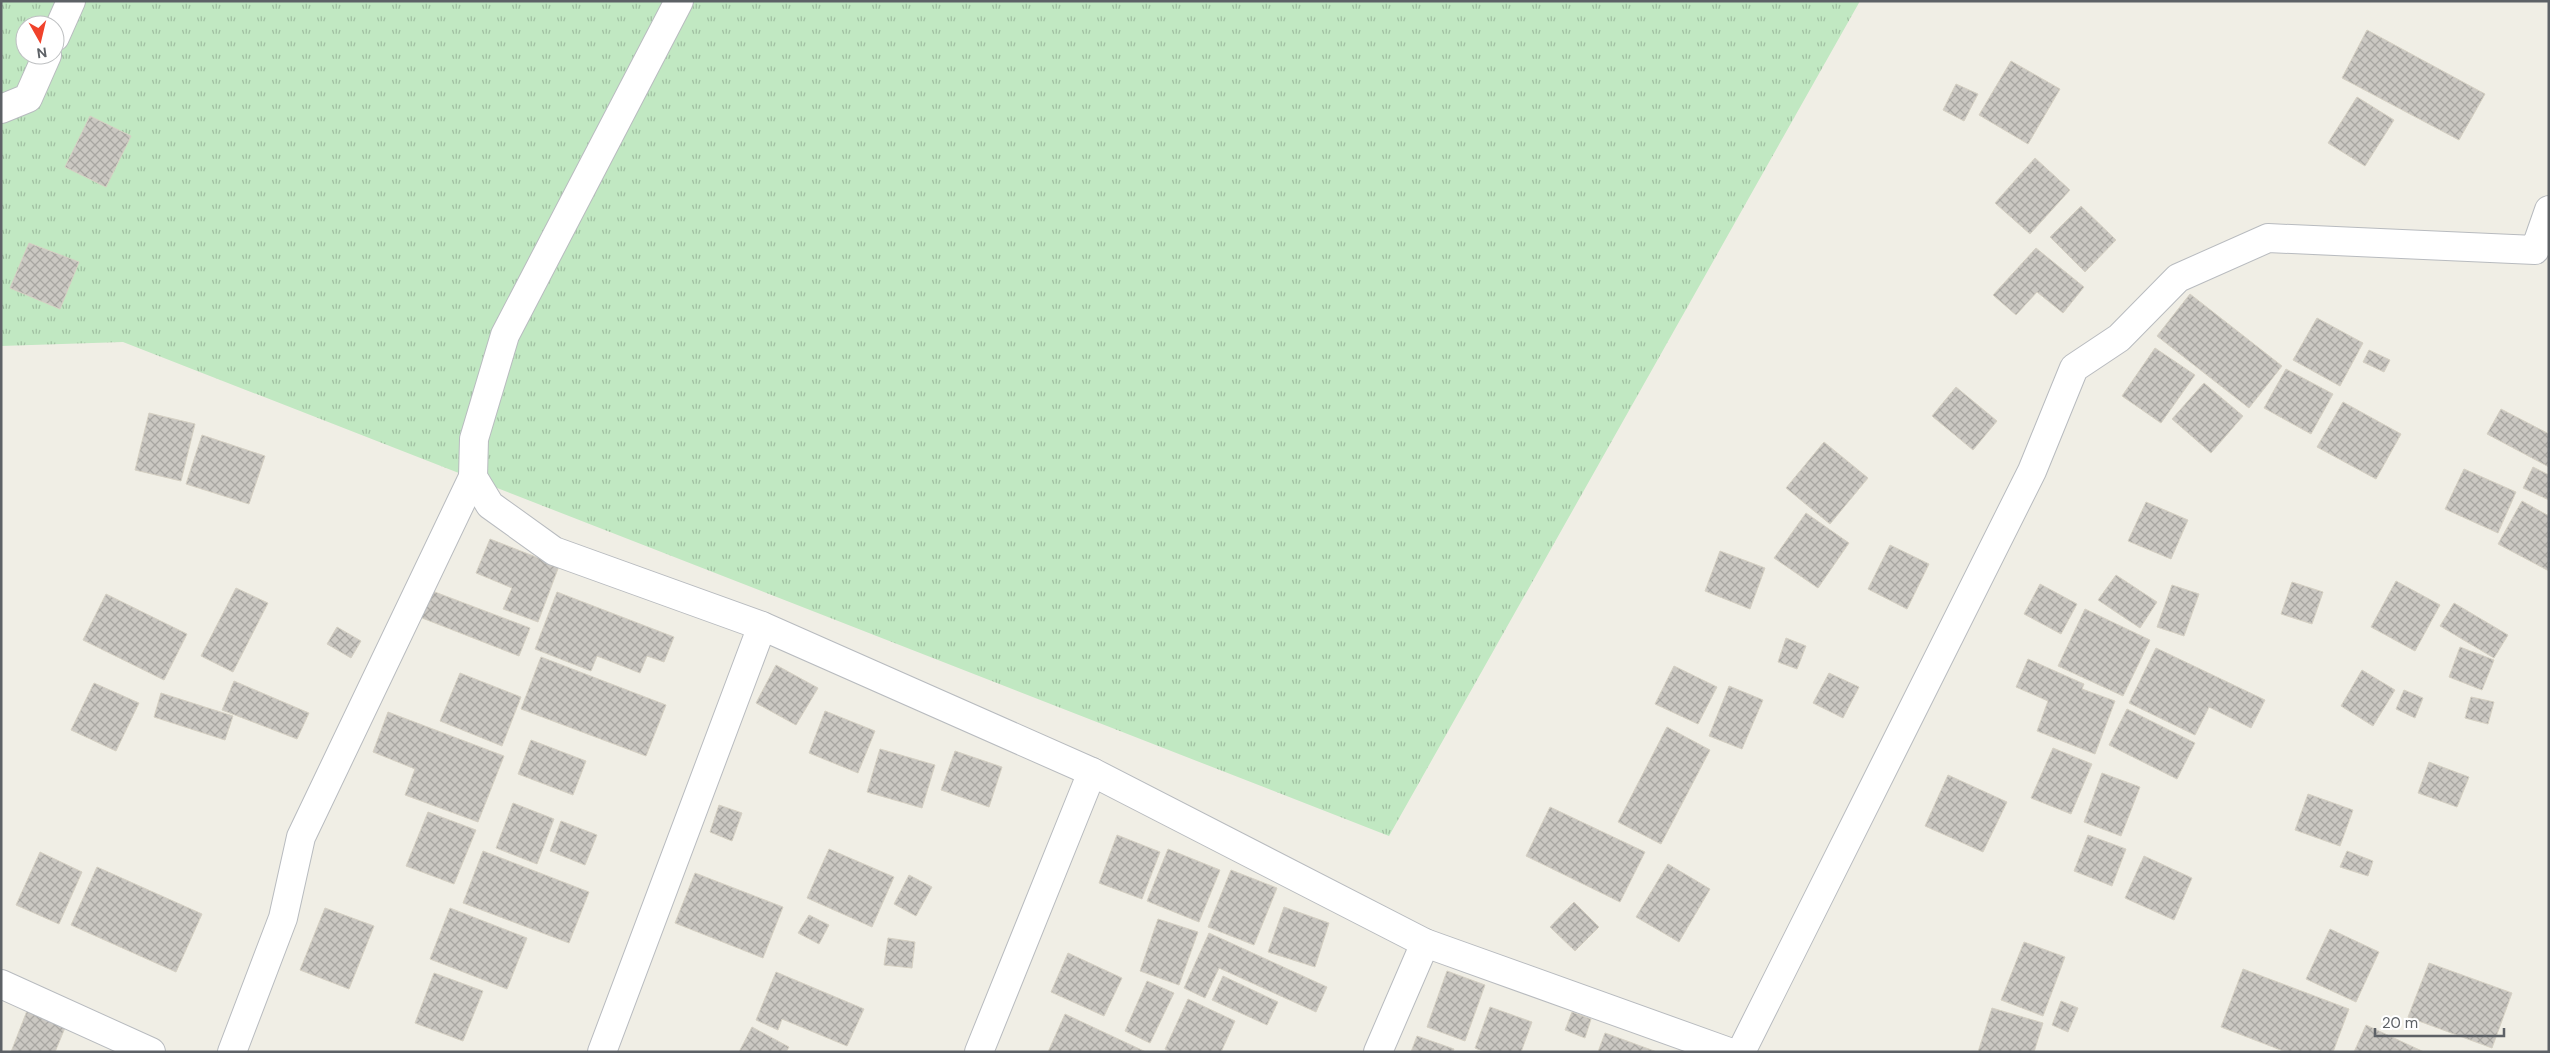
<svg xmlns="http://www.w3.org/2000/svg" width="2550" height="1053" viewBox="0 0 2550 1053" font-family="'DM Sans',sans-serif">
	<defs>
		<pattern id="grass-tufts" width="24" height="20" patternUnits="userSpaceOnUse" patternTransform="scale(1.25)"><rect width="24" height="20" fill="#c1e8c2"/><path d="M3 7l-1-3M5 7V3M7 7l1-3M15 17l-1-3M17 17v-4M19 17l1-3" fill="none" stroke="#a0bfa1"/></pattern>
		<pattern id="building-cross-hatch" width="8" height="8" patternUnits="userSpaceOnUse" patternTransform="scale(1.25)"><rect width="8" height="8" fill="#cbc8c2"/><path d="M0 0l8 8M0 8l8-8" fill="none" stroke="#a8a6a1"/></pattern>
	</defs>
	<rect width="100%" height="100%" fill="#f0eee5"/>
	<path fill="url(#grass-tufts)" fill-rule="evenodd" d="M1,1H1860L1389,836L123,342L1,346ZM25,25H55V55H25Z"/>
	<g fill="url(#building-cross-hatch)" stroke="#d5d0c3">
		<path d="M2367,30L2485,94L2459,140L2342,78Z"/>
		<path d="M2011,61L2060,89L2028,144L1979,115Z"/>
		<path d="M1956,84L1978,94L1964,121L1943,110Z"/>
		<path d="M2357,97L2394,120L2365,166L2328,143Z"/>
		<path d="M90,116L131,136L106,187L65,167Z"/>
		<path d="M2035,158L2070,190L2030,234L1995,203Z"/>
		<path d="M2081,206L2116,240L2085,272L2050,237Z"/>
		<path d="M29,243L79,262L60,309L10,288Z"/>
		<path d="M2036,248L2084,287L2063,313L2037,292L2016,315L1993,295Z"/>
		<path d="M2190,294L2282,366L2249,408L2157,336Z"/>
		<path d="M2317,318L2363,343L2340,386L2293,360Z"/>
		<path d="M2155,348L2195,375L2161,423L2122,396Z"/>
		<path d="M2369,350L2390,360L2384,372L2363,362Z"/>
		<path d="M2286,369L2333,394L2311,434L2264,408Z"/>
		<path d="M2204,383L2243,416L2211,453L2172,419Z"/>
		<path d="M1956,387L1997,421L1973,450L1932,416Z"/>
		<path d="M2343,402L2401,434L2376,479L2317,447Z"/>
		<path d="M2501,409L2549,434V467L2487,434Z"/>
		<path d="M149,413L195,424L181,481L135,470Z"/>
		<path d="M202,435L265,456L249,504L186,484Z"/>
		<path d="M1824,442L1868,478L1830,524L1786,488Z"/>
		<path d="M2533,467L2549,475V500L2523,488Z"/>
		<path d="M2464,469L2516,492L2498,533L2445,509Z"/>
		<path d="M2522,501L2549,516V571L2498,544Z"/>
		<path d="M2146,502L2188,520L2171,559L2128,541Z"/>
		<path d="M1806,513L1849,543L1818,588L1774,558Z"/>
		<path d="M490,539L559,566L538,622L503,609L512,588L476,573Z"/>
		<path d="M1890,545L1929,564L1907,609L1868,589Z"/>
		<path d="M1720,551L1765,568L1750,609L1705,591Z"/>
		<path d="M2116,575L2157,602L2140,628L2098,600Z"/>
		<path d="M2396,581L2440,605L2415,651L2371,627Z"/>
		<path d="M2292,582L2323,592L2312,624L2281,614Z"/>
		<path d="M2040,584L2077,604L2061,634L2024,614Z"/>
		<path d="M2172,585L2199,594L2184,636L2157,627Z"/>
		<path d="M236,588L268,603L233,672L201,656Z"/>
		<path d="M427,589L530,628L519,656L417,616Z"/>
		<path d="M557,592L674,637L664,662L647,656L640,673L597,656L591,671L535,649Z"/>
		<path d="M106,594L187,634L164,680L83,640Z"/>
		<path d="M2454,603L2508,635L2494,658L2440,626Z"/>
		<path d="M2085,609L2150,640L2123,696L2058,666Z"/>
		<path d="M337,627L361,641L351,658L327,644Z"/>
		<path d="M1786,638L1806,646L1797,669L1778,662Z"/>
		<path d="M2460,647L2494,660L2482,690L2449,677Z"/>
		<path d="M2156,648L2265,700L2251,728L2209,707L2195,735L2129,703Z"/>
		<path d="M541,657L666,705L646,756L521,709Z"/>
		<path d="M2028,659L2084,684L2082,689L2115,701L2095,754L2037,731L2048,701L2016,687Z"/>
		<path d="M776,665L818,688L796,725L756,703Z"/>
		<path d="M1674,666L1717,687L1698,724L1655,704Z"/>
		<path d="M2362,670L2395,690L2373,726L2341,706Z"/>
		<path d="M460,673L521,697L502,746L440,721Z"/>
		<path d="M1829,673L1859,687L1843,718L1813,703Z"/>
		<path d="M234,681L309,713L297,739L222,710Z"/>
		<path d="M94,683L139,703L116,751L71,730Z"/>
		<path d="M1729,686L1763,700L1742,749L1709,736Z"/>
		<path d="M2404,690L2423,698L2415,718L2396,709Z"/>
		<path d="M161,693L233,716L225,740L154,717Z"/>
		<path d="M2471,697L2494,702L2488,724L2465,718Z"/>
		<path d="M2127,709L2195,743L2177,779L2109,745Z"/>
		<path d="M825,711L875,731L858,773L809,753Z"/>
		<path d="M388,712L504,756L478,822L405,795L415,769L373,752Z"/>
		<path d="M1667,727L1710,750L1661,844L1618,822Z"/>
		<path d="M531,740L586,761L573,795L518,774Z"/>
		<path d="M2053,748L2092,764L2071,814L2031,798Z"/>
		<path d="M880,749L935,765L922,808L867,792Z"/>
		<path d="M955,751L1002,767L989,807L941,790Z"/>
		<path d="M2429,762L2469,777L2457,807L2418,793Z"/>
		<path d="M2102,773L2140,787L2121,836L2084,822Z"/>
		<path d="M1948,775L2007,802L1983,852L1925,826Z"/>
		<path d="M2308,794L2353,810L2340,846L2295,830Z"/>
		<path d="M513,803L554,819L537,864L496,848Z"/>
		<path d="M719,805L742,813L732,841L710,832Z"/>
		<path d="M1550,807L1645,852L1620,902L1526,856Z"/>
		<path d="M428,812L476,830L454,884L406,866Z"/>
		<path d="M561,821L597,835L585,865L550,851Z"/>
		<path d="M1117,835L1160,852L1142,899L1099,883Z"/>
		<path d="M2088,835L2126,849L2112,886L2074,871Z"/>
		<path d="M829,849L894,877L872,927L807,898Z"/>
		<path d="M1168,849L1220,870L1199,922L1147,901Z"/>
		<path d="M483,851L589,892L569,943L463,903Z"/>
		<path d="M2347,851L2373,861L2368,876L2340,867Z"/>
		<path d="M40,852L82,872L59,924L16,905Z"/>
		<path d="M2144,856L2192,878L2174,920L2125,898Z"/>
		<path d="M1668,864L1710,889L1679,942L1636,917Z"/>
		<path d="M97,867L202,914L176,972L71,925Z"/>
		<path d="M1231,870L1277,888L1254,945L1208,927Z"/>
		<path d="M695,873L783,907L763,958L675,923Z"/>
		<path d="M909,875L932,887L916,916L894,904Z"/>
		<path d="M1574,902L1599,927L1575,951L1550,927Z"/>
		<path d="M1284,907L1329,923L1315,967L1268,952Z"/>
		<path d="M325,908L374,926L349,989L300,970Z"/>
		<path d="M450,908L527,938L507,989L430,959Z"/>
		<path d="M809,915L829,925L819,944L798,933Z"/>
		<path d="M1158,919L1198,932L1179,985L1140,971Z"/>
		<path d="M2330,929L2379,952L2356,1002L2306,979Z"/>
		<path d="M1209,933L1327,987L1316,1012L1219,968L1205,998L1184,988Z"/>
		<path d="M888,938L915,942L912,968L884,965Z"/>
		<path d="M2024,942L2065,957L2043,1016L2001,1000Z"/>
		<path d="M1068,953L1122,978L1104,1016L1051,992Z"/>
		<path d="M2429,963L2512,993L2492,1048L2408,1017Z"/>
		<path d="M2243,969L2349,1009L2333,1052H2286L2221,1027Z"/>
		<path d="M1447,971L1485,985L1465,1041L1427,1027Z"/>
		<path d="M776,972L864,1009L847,1046L782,1019L778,1030L756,1020Z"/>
		<path d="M434,973L483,991L463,1041L415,1023Z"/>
		<path d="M1223,976L1278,1002L1267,1025L1212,1000Z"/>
		<path d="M1147,981L1174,993L1150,1043L1125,1031Z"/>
		<path d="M1188,999L1235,1021L1221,1052H1171L1165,1049Z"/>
		<path d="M2061,1001L2078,1008L2068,1032L2052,1025Z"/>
		<path d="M30,1003L69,1018L55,1052H11Z"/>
		<path d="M1490,1007L1532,1022L1521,1052H1485L1475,1048Z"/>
		<path d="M1992,1008L2043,1023L2034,1052H1978Z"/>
		<path d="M1572,1012L1591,1019L1585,1038L1565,1030Z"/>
		<path d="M1065,1014L1146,1052H1048Z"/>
		<path d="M2366,1025L2424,1052H2354Z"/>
		<path d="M752,1027L789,1047L786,1052H739Z"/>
		<path d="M1605,1033L1657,1052H1598Z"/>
		<path d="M1417,1036L1454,1049L1453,1052H1411Z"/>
	</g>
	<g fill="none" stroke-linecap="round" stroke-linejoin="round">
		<defs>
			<g id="minor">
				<path d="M55,37L71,1"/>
				<path d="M1,109L28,98L47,55"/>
				<path d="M762,626L1092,772L1425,943L1729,1052"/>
				<path d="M1,984L151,1052"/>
				<path d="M232,1052L283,918L301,837L473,477"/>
				<path d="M602,1052L762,626L554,551L490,505L473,477L474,439L505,335L679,1"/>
				<path d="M979,1052L1092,772"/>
				<path d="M1378,1052L1425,943"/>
				<path d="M1741,1052L2032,471L2074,368L2119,338L2178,278L2268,238L2535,250L2549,210"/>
			</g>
		</defs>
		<use href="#minor" stroke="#b8bbbf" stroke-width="30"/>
		<use href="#minor" stroke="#fff" stroke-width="28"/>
	</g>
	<rect width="2550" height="1053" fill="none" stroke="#5d6166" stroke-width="5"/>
	<g transform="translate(40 40) rotate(172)"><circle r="24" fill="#ffffff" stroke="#bec0c2"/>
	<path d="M0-4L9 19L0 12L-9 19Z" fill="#f0422b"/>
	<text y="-8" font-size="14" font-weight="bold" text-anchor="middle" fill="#5d6166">N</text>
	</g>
	<path d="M2375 1028v8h129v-8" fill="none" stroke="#5d6166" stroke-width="2.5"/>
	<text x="2382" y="1028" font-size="15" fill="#5d6166" stroke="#ffffff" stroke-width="4" paint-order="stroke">20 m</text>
</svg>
